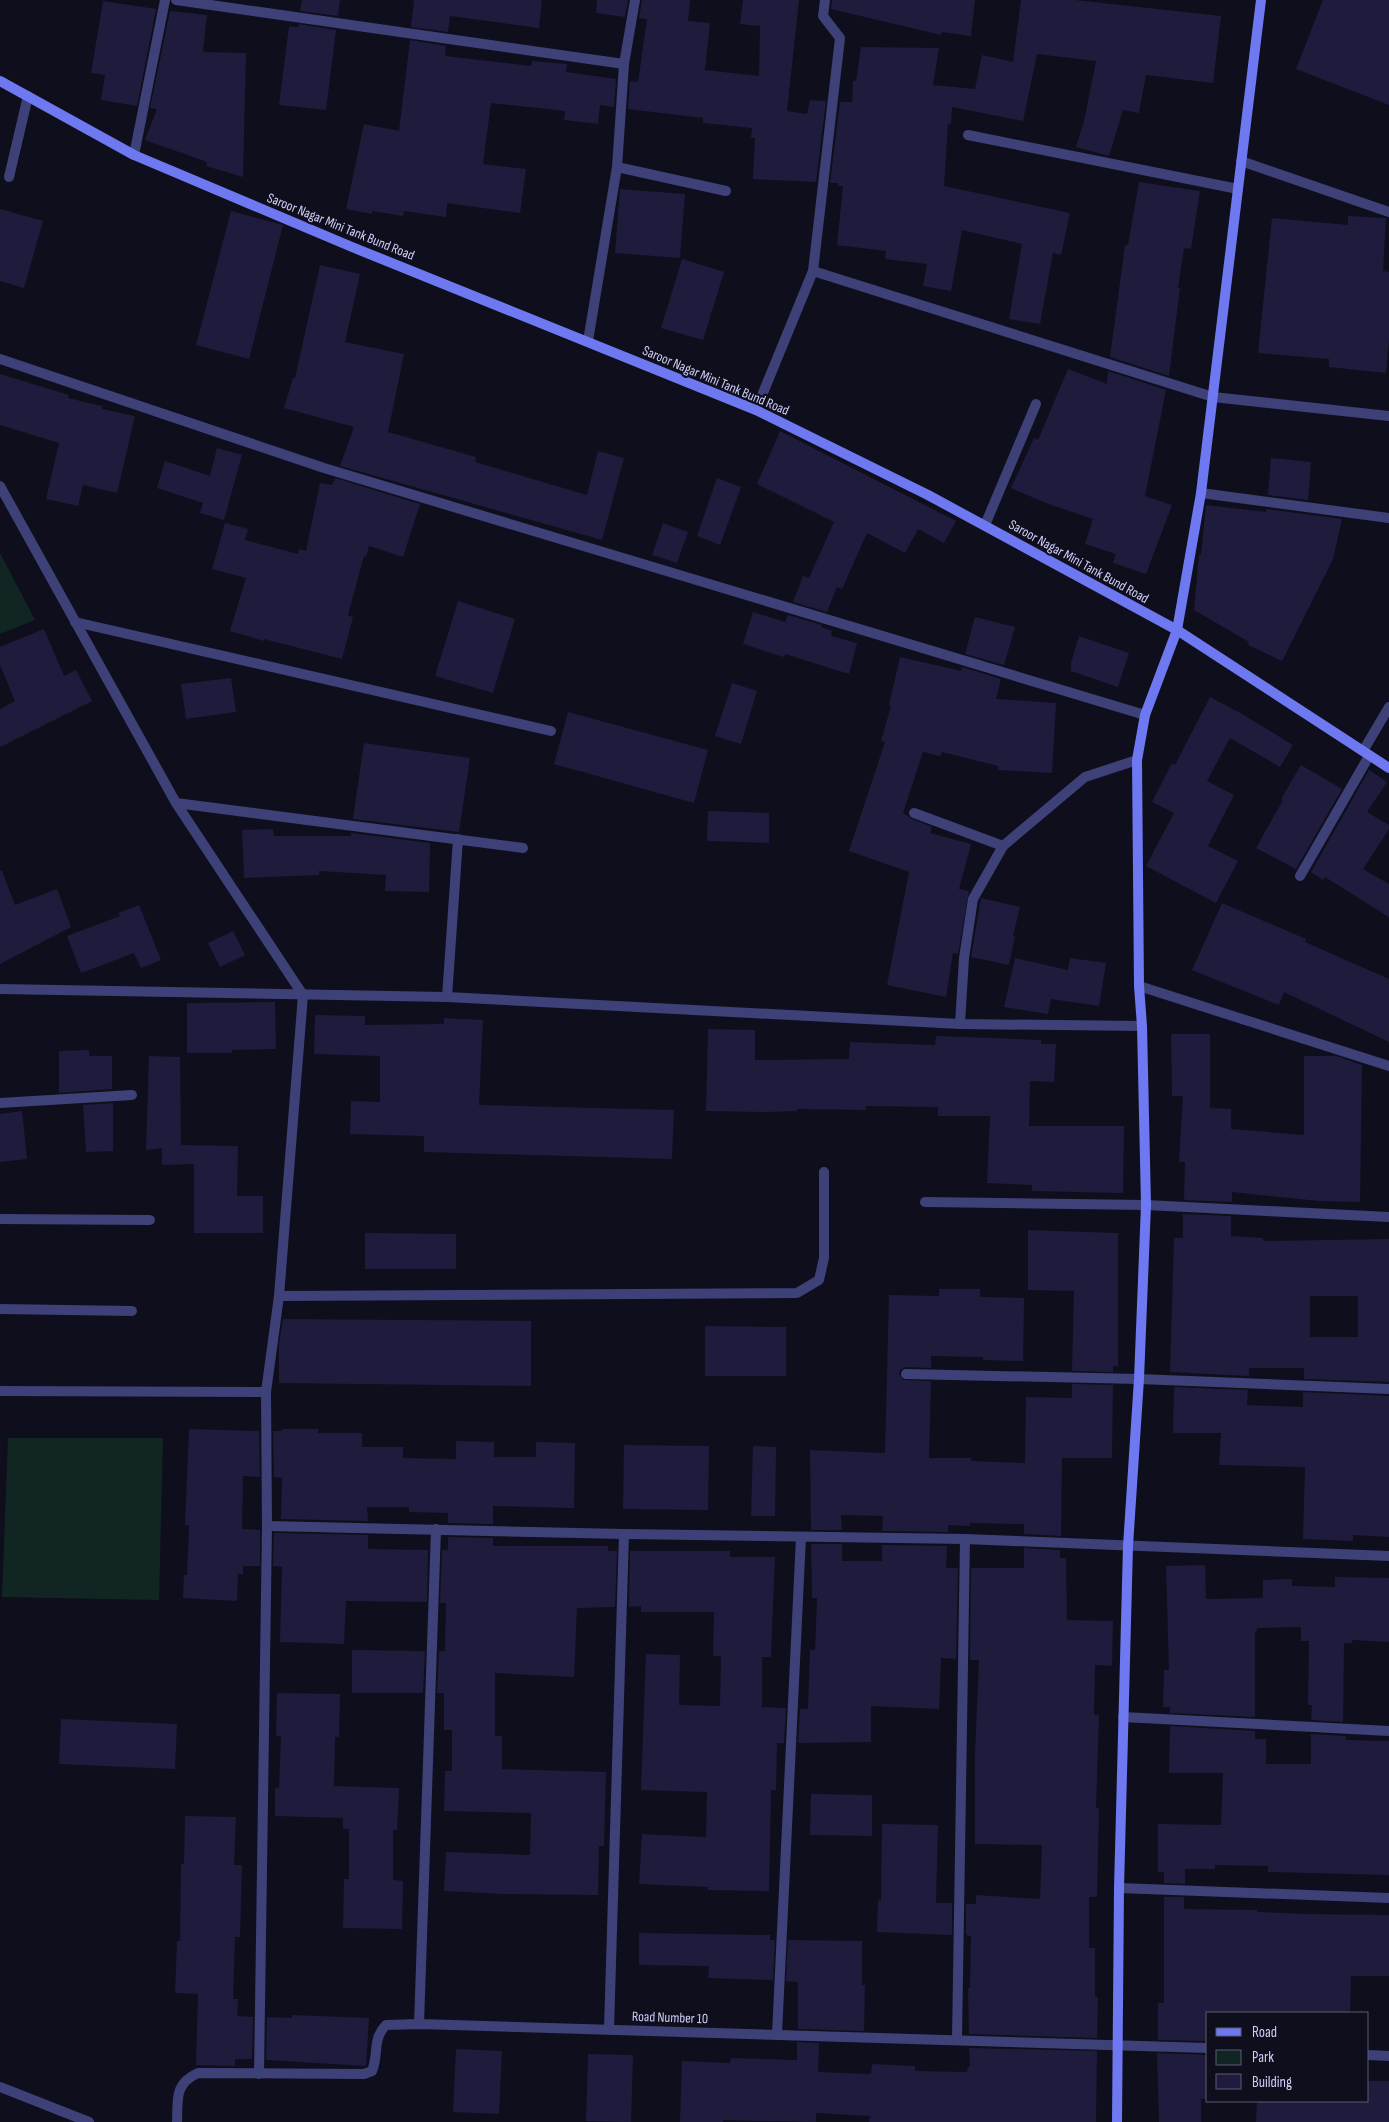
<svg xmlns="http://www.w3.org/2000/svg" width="1389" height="2122" viewBox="0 0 1389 2122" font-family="'Sofia Sans Condensed',sans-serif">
	<rect width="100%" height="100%" fill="#0f0e1c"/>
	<g fill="#112623">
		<path d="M0,553L35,620L0,634Z"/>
		<path d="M8,1438H163L159,1600L2,1597Z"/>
	</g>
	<g fill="#1f1b3c" fill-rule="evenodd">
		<path d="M302,0H340L338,16L300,11Z"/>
		<path d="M414,0H542L539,28L450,16L448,32L411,27Z"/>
		<path d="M597,0H628L625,17L596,13Z"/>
		<path d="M642,0H690L688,21L710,23L705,70L759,76L760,26L740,24L743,0H799L787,111L807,114L810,100L826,101L816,182L753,179L755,138H751L752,128L703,123V118L628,109L630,81L638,82L647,19L639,18Z"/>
		<path d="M832,0H975L971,36L942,32L941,35L831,9Z"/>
		<path d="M1021,0H1075L1221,16L1213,83L1146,75L1139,113L1123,110L1109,156L1076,147L1084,121L1096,61L1037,54L1023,121L952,107L951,124H948L944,186L1070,213L1061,255L1053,253L1040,324L1009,319L1022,244L962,230L951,291L923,286L927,264L885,259L886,251L837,245L843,186H838V183H830L840,102H852L853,81H856L861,47L939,48L933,85L975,89L982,55L1013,62Z"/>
		<path d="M1323,0H1389V105L1296,69Z"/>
		<path d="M103,1L156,9L137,106L101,100L105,75L91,73Z"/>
		<path d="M170,11L207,15L203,52L246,53L243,177L206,166L207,162L145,140L157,109L150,108Z"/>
		<path d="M299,24L336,30L326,110L279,105L289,26L298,27Z"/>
		<path d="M410,40L446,46L445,56L531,66L532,61L567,64L566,72L616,79L614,107L600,105L598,124L564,120L565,111L491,103L483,164L526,169L520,213L447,203L446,217L404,211L403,216L372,211V214L346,209L364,124L399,131Z"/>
		<path d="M1139,182L1200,191L1191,249L1184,248L1178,288H1180L1169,376L1110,357L1125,245H1128Z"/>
		<path d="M620,189L685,194L680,258L615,253Z"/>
		<path d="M0,209L43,221L24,288L0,281Z"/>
		<path d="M231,211L283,225L249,359L196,345Z"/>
		<path d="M1348,216L1386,218L1383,271L1389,272V340L1386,373L1329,367V359L1258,353L1272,218L1348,225Z"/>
		<path d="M682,259L724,272L703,340L661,328Z"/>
		<path d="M320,265L360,274L345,342L404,354L388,432L476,457L475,462L587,495L598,451L624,458L602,540L340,466L354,427L284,408L293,378H295Z"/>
		<path d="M1068,369L1107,384L1108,371L1166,390L1145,496L1172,505L1146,574L1113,563L1116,554L1085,544L1093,519L1046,503L1011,488L1034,438L1038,440Z"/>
		<path d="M0,374L69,395L68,398L102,406V409L135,416L117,493L83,485L78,506L46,499L59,443L0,425Z"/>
		<path d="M780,431L956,521L944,543L918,529L905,553L867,533L842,589L837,587L827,612L793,602L803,576L809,578L834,522L757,484Z"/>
		<path d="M217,448L242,455L224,520L200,513L203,503L157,488L165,461L210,476Z"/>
		<path d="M1271,458L1311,462L1308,500L1268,495Z"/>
		<path d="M335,478L420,504L403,557L369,546L366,557L364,556L348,615L353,617L342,659L264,639V641L230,631L246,578L212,569L225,523L248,529L245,540L298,554L299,549L306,551L320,483L332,485Z"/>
		<path d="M717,478L741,487L720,545L697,536Z"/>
		<path d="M1206,505L1266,512V509L1342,519L1333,559L1282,661L1248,645L1249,642L1194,610L1199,555H1201Z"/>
		<path d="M663,523L688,532L677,563L652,555Z"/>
		<path d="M458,601L515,619L493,693L435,676Z"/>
		<path d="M753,612L785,622L788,615L822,625L821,627L832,631L831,636L857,643L849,674L785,654L784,657L743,644Z"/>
		<path d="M975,617L1015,627L1004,665L965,654Z"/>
		<path d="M44,629L64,676L76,670L92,701L0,747V709L15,701L0,665V647Z"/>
		<path d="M1079,636L1129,653L1118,687L1071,671V663Z"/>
		<path d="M900,657L961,671L962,667L1001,679L996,699L1056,703L1052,773L998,770V766L942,752L940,756L923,752L903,813L912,819L932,827L930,833L971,844L959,889L969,891L958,954L953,953L946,997L887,985L909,872L849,851L885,742L881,741L891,706L889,705Z"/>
		<path d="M231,678L236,712L186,719L181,684Z"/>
		<path d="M732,683L757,691L741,744L715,736Z"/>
		<path d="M1210,697L1242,714L1293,745L1280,767L1230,738L1207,781L1234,795L1208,846L1238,861L1216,903L1146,866L1174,813L1152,802L1172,763L1175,765Z"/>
		<path d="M568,712L708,750L694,803L554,764Z"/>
		<path d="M364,743L470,758L459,832L353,819Z"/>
		<path d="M1301,765L1342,789L1296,869L1256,848L1283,800L1281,799Z"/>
		<path d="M1369,770L1387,782L1367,812L1389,825V829L1363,869L1389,884V917L1325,877L1323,880L1311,872Z"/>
		<path d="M708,811L769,813V843L707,841Z"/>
		<path d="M273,829L274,836H351V833L430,843L429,892L385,891L386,875L319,871V875L244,878L242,830Z"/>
		<path d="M0,871H2L15,905L57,889L71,927L0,964Z"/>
		<path d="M981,898L1020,907L1013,936H1015L1009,965L971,957Z"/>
		<path d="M1222,903L1306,939L1305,942L1389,979V1042L1284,992L1279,1005L1192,970Z"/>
		<path d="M139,905L161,960L141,968L134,953L81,973L67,936L120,916L118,913Z"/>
		<path d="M233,931L245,955L220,967L208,943Z"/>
		<path d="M1015,958L1068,970L1070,958L1106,963L1099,1006L1051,999L1048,1014L1004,1007Z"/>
		<path d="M275,1002L276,1049L232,1050V1053H187V1003Z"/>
		<path d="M315,1015L365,1016V1025L444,1024V1018L483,1020L479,1105L674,1110L672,1159L424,1152V1136L350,1134L351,1101L380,1102V1056L314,1054Z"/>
		<path d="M708,1029L755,1030V1060L849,1059L850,1042L935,1045L936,1036L1041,1040V1044H1056L1054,1082L1030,1081L1029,1126H1124L1123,1193L1032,1191V1185L987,1183L990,1116H938V1107L866,1106V1110L797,1109V1111L767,1112L706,1111Z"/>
		<path d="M1171,1034H1210V1108L1231,1109V1129L1304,1135V1056H1336L1362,1065L1360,1202L1319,1201L1232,1192V1202L1184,1200L1185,1162H1179L1183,1096H1172Z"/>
		<path d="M89,1050V1056H112V1089L59,1093V1051Z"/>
		<path d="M149,1056L180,1057L181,1145L238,1146L237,1196H263V1233H194V1164L162,1165V1148L146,1150Z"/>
		<path d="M113,1103V1151L86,1152L83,1105Z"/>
		<path d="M22,1111L27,1159L0,1162V1114Z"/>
		<path d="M1183,1214L1231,1216V1236L1263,1238V1241L1389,1239V1382L1304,1379V1368H1249V1376L1170,1372L1174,1238H1183ZM1310,1296H1358V1337H1310Z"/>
		<path d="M1028,1230L1118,1233V1366H1113V1372L1072,1371L1074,1291L1028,1290Z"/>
		<path d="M365,1233L456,1234V1269H365Z"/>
		<path d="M939,1289H980V1297L1024,1298L1023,1361L983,1360V1357L931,1356V1368L906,1367L900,1370L899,1374L903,1380L931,1381L929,1458H971V1461L1025,1463L1026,1397L1072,1398V1384L1113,1385L1112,1458H1062L1061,1536L1024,1534V1524L970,1523V1526L948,1525V1532L882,1531L883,1516L841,1515L842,1530H811L810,1450L885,1453L889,1295L939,1296Z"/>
		<path d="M283,1319L531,1321V1386L279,1383V1344Z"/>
		<path d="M705,1326L786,1327V1376H705Z"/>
		<path d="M1174,1387L1248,1390L1247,1405L1303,1407V1392L1389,1396V1537L1353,1535V1541L1303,1539L1305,1467L1219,1465L1221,1433H1173Z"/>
		<path d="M189,1429L259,1431L260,1477L243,1476L242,1529L260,1530V1566H243V1574H238L237,1601L183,1598L184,1575H187L189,1525H185Z"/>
		<path d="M282,1429H318V1433H362V1447H403V1458L456,1459V1441L494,1442V1457H536V1442L575,1443L574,1508L493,1506V1524L448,1523V1513L409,1512V1507H367L368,1521L281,1519L282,1478L274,1477L273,1431H282Z"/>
		<path d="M624,1445L709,1446L708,1510L623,1509Z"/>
		<path d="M753,1446L776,1447L775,1516H751Z"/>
		<path d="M274,1533L368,1535V1549L428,1550L427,1602L346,1601L344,1644L280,1642L282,1567L273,1566Z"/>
		<path d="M448,1537L493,1538V1546H608V1551H617L615,1607L577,1608L574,1677L495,1673V1736H502V1769L606,1772L604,1846H599L598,1895L502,1894L444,1891L446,1852L530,1855L531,1813L444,1811L445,1771H452V1730H444V1693H437L439,1651H445L446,1603H440L442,1550H448Z"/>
		<path d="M811,1544H842V1561H882V1545L947,1546L946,1568H958L956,1659L941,1658L939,1709L871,1706V1742L798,1743L800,1709H808L810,1650H815L817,1598H812Z"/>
		<path d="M1024,1548L1060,1550V1558H1066L1067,1620L1113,1621L1112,1666L1095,1665L1094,1715H1099L1096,1808H1099L1098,1851L1097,1897H1089V1948H1095V1997H1098L1097,2038L969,2034L968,1988H970L971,1936L966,1935V1904H976V1895L1040,1899L1042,1845L975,1844V1752L979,1660H970L971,1568H1024Z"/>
		<path d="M630,1551H730V1557H775L771,1657H762V1707L786,1708L784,1743H777L776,1790H771L769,1891L708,1890V1887L639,1884L642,1834L706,1837L707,1792L641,1790L646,1654L680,1655L679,1705L720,1706L721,1656H713L714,1612H641V1606L629,1607Z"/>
		<path d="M1205,1565L1206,1599L1263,1598V1580L1292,1579V1586L1335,1587V1577L1389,1578V1642L1352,1640V1643H1344L1343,1722L1311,1720L1312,1705H1308L1309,1641H1301V1627L1257,1628V1631H1255V1717L1170,1713V1707H1163L1164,1670H1169L1166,1566Z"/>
		<path d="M352,1650L425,1651L423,1693H352Z"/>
		<path d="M277,1693L340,1694L339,1737H335L334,1786L399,1788L397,1830H393V1880L403,1881L402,1929L343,1928L344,1879H349V1829H343V1818L275,1816V1788H279L281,1736H276Z"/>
		<path d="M61,1719L177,1724L175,1769L59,1764Z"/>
		<path d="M1170,1726L1255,1731V1739H1266V1764H1311V1734L1346,1736V1740L1389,1741V1875L1268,1872V1866L1215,1865V1869H1185V1884L1164,1883V1872H1158V1824L1221,1825L1223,1773H1169Z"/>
		<path d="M811,1794L872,1795V1836L810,1835Z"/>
		<path d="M185,1816L236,1817L234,1865H242L240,1937H235L233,1999H238L237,2016L253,2017L252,2059H235V2066L196,2065L198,1994L175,1993L177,1941H180L181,1864H184Z"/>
		<path d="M882,1824L938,1825L936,1903H952V1935L877,1932L878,1900L881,1901Z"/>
		<path d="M1164,1897H1184V1909L1257,1910V1912L1307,1914L1389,1915V1976H1351L1350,2013H1208V2041L1158,2040V2003H1164Z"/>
		<path d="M639,1933L770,1935V1940H775L773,1980L708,1978L709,1966L639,1965Z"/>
		<path d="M788,1940L862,1941V1985H865L864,2031L798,2029V1982L786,1981Z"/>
		<path d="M292,2015L369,2018L366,2066L266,2060L267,2017L292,2018Z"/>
		<path d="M797,2042L819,2043L818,2072L871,2074L872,2064L915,2066V2071L967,2072L968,2067H970L969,2048L1097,2051L1096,2122H869L870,2116L816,2113V2122L723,2120V2122H680L682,2061L730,2063L731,2058L797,2060Z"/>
		<path d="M456,2049L502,2051L499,2114L453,2112Z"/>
		<path d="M1157,2053L1208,2055V2099H1201V2122H1159Z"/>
		<path d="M588,2054L633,2055L631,2122L586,2121Z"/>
		<path d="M1368,2081H1389V2122H1256L1257,2101H1368Z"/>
	</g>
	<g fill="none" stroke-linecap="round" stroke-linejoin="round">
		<path stroke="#3d4177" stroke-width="10" d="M0,2087L89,2122"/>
		<g stroke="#3d4177" stroke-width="10">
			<path d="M176,0L624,64"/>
			<path d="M968,135L1238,189"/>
			<path d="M134,155L165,0"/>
			<path d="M1241,161L1389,212"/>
			<path d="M617,167L726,191"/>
			<path d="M9,177L28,96"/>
			<path d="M813,271L1213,397L1389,416"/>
			<path d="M588,341L617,167L624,64L635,0"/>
			<path d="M0,359L324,468L1145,715"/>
			<path d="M756,410L813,271L840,38L823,16L825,0"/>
			<path d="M0,486L176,803L303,995L279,1296L266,1392L267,1526L259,2074"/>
			<path d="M1201,493L1389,518"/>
			<path d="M985,525L1036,404"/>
			<path d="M75,622L551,731"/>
			<path d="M1363,751L1389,707"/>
			<path d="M176,803L523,848"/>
			<path d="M914,813L1003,846"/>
			<path d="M1300,876L1369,756"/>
			<path d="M1139,986L1389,1066"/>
			<path d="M0,989L447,997L960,1024L1142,1026"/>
			<path d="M447,997L458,839"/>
			<path d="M960,1024L964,958L973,899L1003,846L1085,777L1137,760"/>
			<path d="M0,1103L132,1095"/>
			<path d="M925,1202L1146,1205L1389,1217"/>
			<path d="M0,1219L150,1220"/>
			<path d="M279,1296L797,1293L819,1280L824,1258V1172"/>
			<path d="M0,1309L132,1311"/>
			<path d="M906,1374L1139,1379L1389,1389"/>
			<path d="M0,1391L266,1392"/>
			<path d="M267,1526L624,1534L965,1539L1389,1556"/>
			<path d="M1123,1717L1389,1731"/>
			<path d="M1119,1888L1389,1898"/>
			<path d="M419,2024L436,1529"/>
			<path d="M609,2029L624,1534"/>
			<path d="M777,2034L801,1537"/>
			<path d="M957,2039L965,1539"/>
			<path d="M1368,2055L1389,2056"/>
			<path d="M177,2122C178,2099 174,2084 198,2073L364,2074L372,2071C379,2054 372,2039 386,2025L419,2024L1208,2048"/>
		</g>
		<g stroke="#6e78f1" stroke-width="10">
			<path d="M0,81L134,155L352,247L756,410L928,495L1177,630L1389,768"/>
			<path d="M1117,2122L1119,1888L1128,1546L1139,1379L1146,1205L1142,1026L1139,986L1137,760L1145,715L1177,630L1201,493L1261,0"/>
		</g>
	</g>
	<g text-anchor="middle" stroke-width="4.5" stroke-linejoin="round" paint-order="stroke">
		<g font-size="14" fill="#cecefa" stroke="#0f0e1c">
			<text transform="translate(341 226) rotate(22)" y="5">Saroor Nagar Mini Tank Bund Road</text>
			<text transform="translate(716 380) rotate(23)" y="5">Saroor Nagar Mini Tank Bund Road</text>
			<text transform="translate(1079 561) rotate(29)" y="5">Saroor Nagar Mini Tank Bund Road</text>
			<text transform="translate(670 2017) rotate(2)" y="5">Road Number 10</text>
		</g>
	</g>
	<rect x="1206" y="2012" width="162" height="90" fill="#0f0e1c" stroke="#5b5b75"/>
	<rect x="1216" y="2028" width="25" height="8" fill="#6e78f1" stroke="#5b5b75"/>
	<text x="1252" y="2037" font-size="15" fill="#cecefa">Road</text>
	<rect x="1216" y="2050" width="25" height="15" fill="#112623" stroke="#5b5b75"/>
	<text x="1252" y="2062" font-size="15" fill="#cecefa">Park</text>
	<rect x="1216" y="2074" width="25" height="15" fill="#1f1b3c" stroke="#5b5b75"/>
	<text x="1252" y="2087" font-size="15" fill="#cecefa">Building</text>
</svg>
